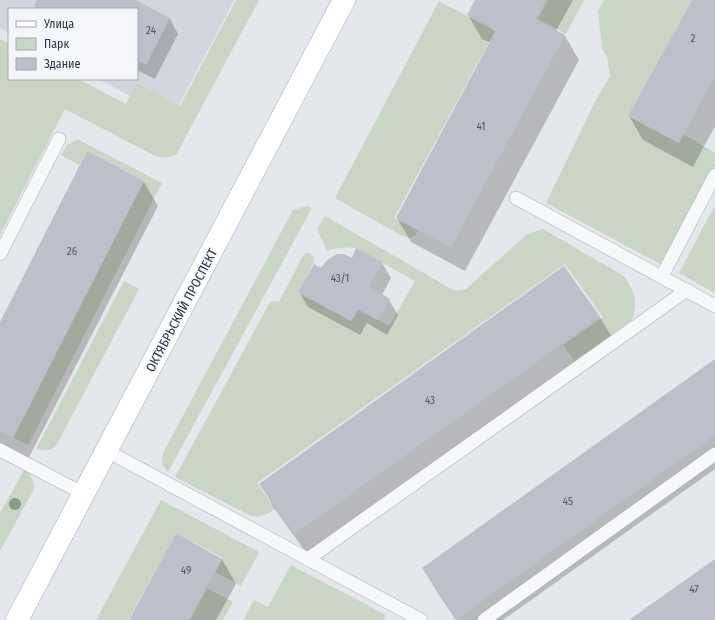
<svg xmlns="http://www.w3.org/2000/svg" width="715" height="620" viewBox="0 0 715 620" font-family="'Fira Sans Condensed',sans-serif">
	<rect width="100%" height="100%" fill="#e4e7ec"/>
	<path fill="#d2d6de" d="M0,0H234L172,118L98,79H137V9H9V33L0,28Z"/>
	<g fill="#c9d6c5">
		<path d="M236,0H259L176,155L163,158L155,156L65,109L0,235V39L9,44V79H78L126,104L137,83L180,106Z"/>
		<path d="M548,0H584L566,34L538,19Z"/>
		<path d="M604,0H692L628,116L678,143L683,134L715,153V165L662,265L546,203L596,100L610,76L607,57L602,49L598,11Z"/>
		<path d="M439,1L495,31L394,218L418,231C413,239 410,238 402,236L335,198Z"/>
		<path d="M76,140H79L162,183L28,445L13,438L144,181L87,151L79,165L61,155L67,145Z"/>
		<path d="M715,205V293L679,273Z"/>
		<path d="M307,206L312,208L168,472L162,464L163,453L293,210Z"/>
		<path d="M325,216L455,291L466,289L526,235L543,229L624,276C635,293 638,300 632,320L574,361L563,345L603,317L565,264L257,483L275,509C266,515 262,518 251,516L175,477L269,304L272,301L279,302L304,254C308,252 310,253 313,256L314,262L298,293L351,321L358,310L389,326L415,281L356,248C347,247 336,247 327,251L317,229Z"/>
		<path d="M124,281L139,289L57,444C50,452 47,451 36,449Z"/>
		<path d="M24,470C31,474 34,480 34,489L0,551V513Z"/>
		<path d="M161,500L259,552L241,586L215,572L223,558L176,533L128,620H96Z"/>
		<path d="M291,565L386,615L383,620H243L254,600L268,607Z"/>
		<path d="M207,588L233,602L223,620H190Z"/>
	</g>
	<g fill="#0003">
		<path d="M38,0H134L170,19L178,34L155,79L137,70V9H37L35,6Z"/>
		<path d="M476,0H573L556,31L565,36L579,60L465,271L411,242L397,218L491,43L482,39L468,15Z"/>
		<path d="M693,0H715V126L693,167L643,140L629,116Z"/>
		<path d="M144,182L158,206L27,461L0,447V324Z"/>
		<path d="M352,259L382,263L391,278L382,295L389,300L398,315L387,335L367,323L360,335L308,307L299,292L321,269Z"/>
		<path d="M564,268L600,317L614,341L310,558L274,508L261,484Z"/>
		<path d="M715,360V469L503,620H456L437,592L423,568Z"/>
		<path d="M222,559L236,584L216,620H130Z"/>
	</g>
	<g fill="#bbc0ca">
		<path d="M37,0H136L170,18L146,65L137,60V9H41L34,6Z"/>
		<path d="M475,0H546L536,19L565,35L451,247L396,218L496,30L467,15Z"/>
		<path d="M692,0H715V76L679,143L628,116Z"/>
		<path d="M87,151L144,181L13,438L0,431V322Z"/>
		<path d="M356,248L383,262L369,287L390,299L378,320L358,309L351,321L298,292L314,264L321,268L327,260L337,254H344L352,258Z"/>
		<path d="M564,266L600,317L295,534L259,484Z"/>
		<path d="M715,359V435L457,619L422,568Z"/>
		<path d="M176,533L222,559L189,620H129Z"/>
		<path d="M715,559V620H629Z"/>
	</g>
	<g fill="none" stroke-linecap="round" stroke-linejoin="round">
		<defs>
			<g id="service">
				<path d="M516,198L715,306"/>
				<path d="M0,254L59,139"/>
				<path d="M662,276L715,175"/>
				<path d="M0,450L84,494"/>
				<path d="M107,451L421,620"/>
				<path d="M308,559L687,290"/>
				<path d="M484,620L715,454"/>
			</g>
			<path id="primary" d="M17,620L344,0"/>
		</defs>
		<use href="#service" stroke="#a9aeb7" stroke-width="14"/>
		<use href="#primary" stroke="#a3abb8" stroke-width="23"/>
		<use href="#service" stroke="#f7f8fa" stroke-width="13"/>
		<use href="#primary" stroke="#fff" stroke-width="22"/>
	</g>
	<circle fill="#899d89" cx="15" cy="504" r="6"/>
	<g text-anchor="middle" stroke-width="3.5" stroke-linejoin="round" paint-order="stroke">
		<g font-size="11" fill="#4f5766">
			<text x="151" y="34">24</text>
			<text x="693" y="42">2</text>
			<text x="481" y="130">41</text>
			<text x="72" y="255">26</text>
			<text x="340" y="282">43/1</text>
			<text x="430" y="404">43</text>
			<text x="568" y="505">45</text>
			<text x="186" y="574">49</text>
			<text x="694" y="593">47</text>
		</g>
		<g font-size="13" fill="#2b3445" stroke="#f4f6f9">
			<text transform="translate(181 310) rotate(-62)" y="5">ОКТЯБРЬСКИЙ ПРОСПЕКТ</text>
		</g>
	</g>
	<rect x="8" y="8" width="130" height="72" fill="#f4f6f9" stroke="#a4a8b1"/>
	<rect x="16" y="21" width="20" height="6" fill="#ffffff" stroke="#a4a8b1"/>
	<text x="44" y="28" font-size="12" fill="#2b3445">Улица</text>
	<rect x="16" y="38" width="20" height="12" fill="#c9d6c5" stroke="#a4a8b1"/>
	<text x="44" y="48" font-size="12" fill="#2b3445">Парк</text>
	<rect x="16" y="58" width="20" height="12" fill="#bbc0ca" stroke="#a4a8b1"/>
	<text x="44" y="68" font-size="12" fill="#2b3445">Здание</text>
</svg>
